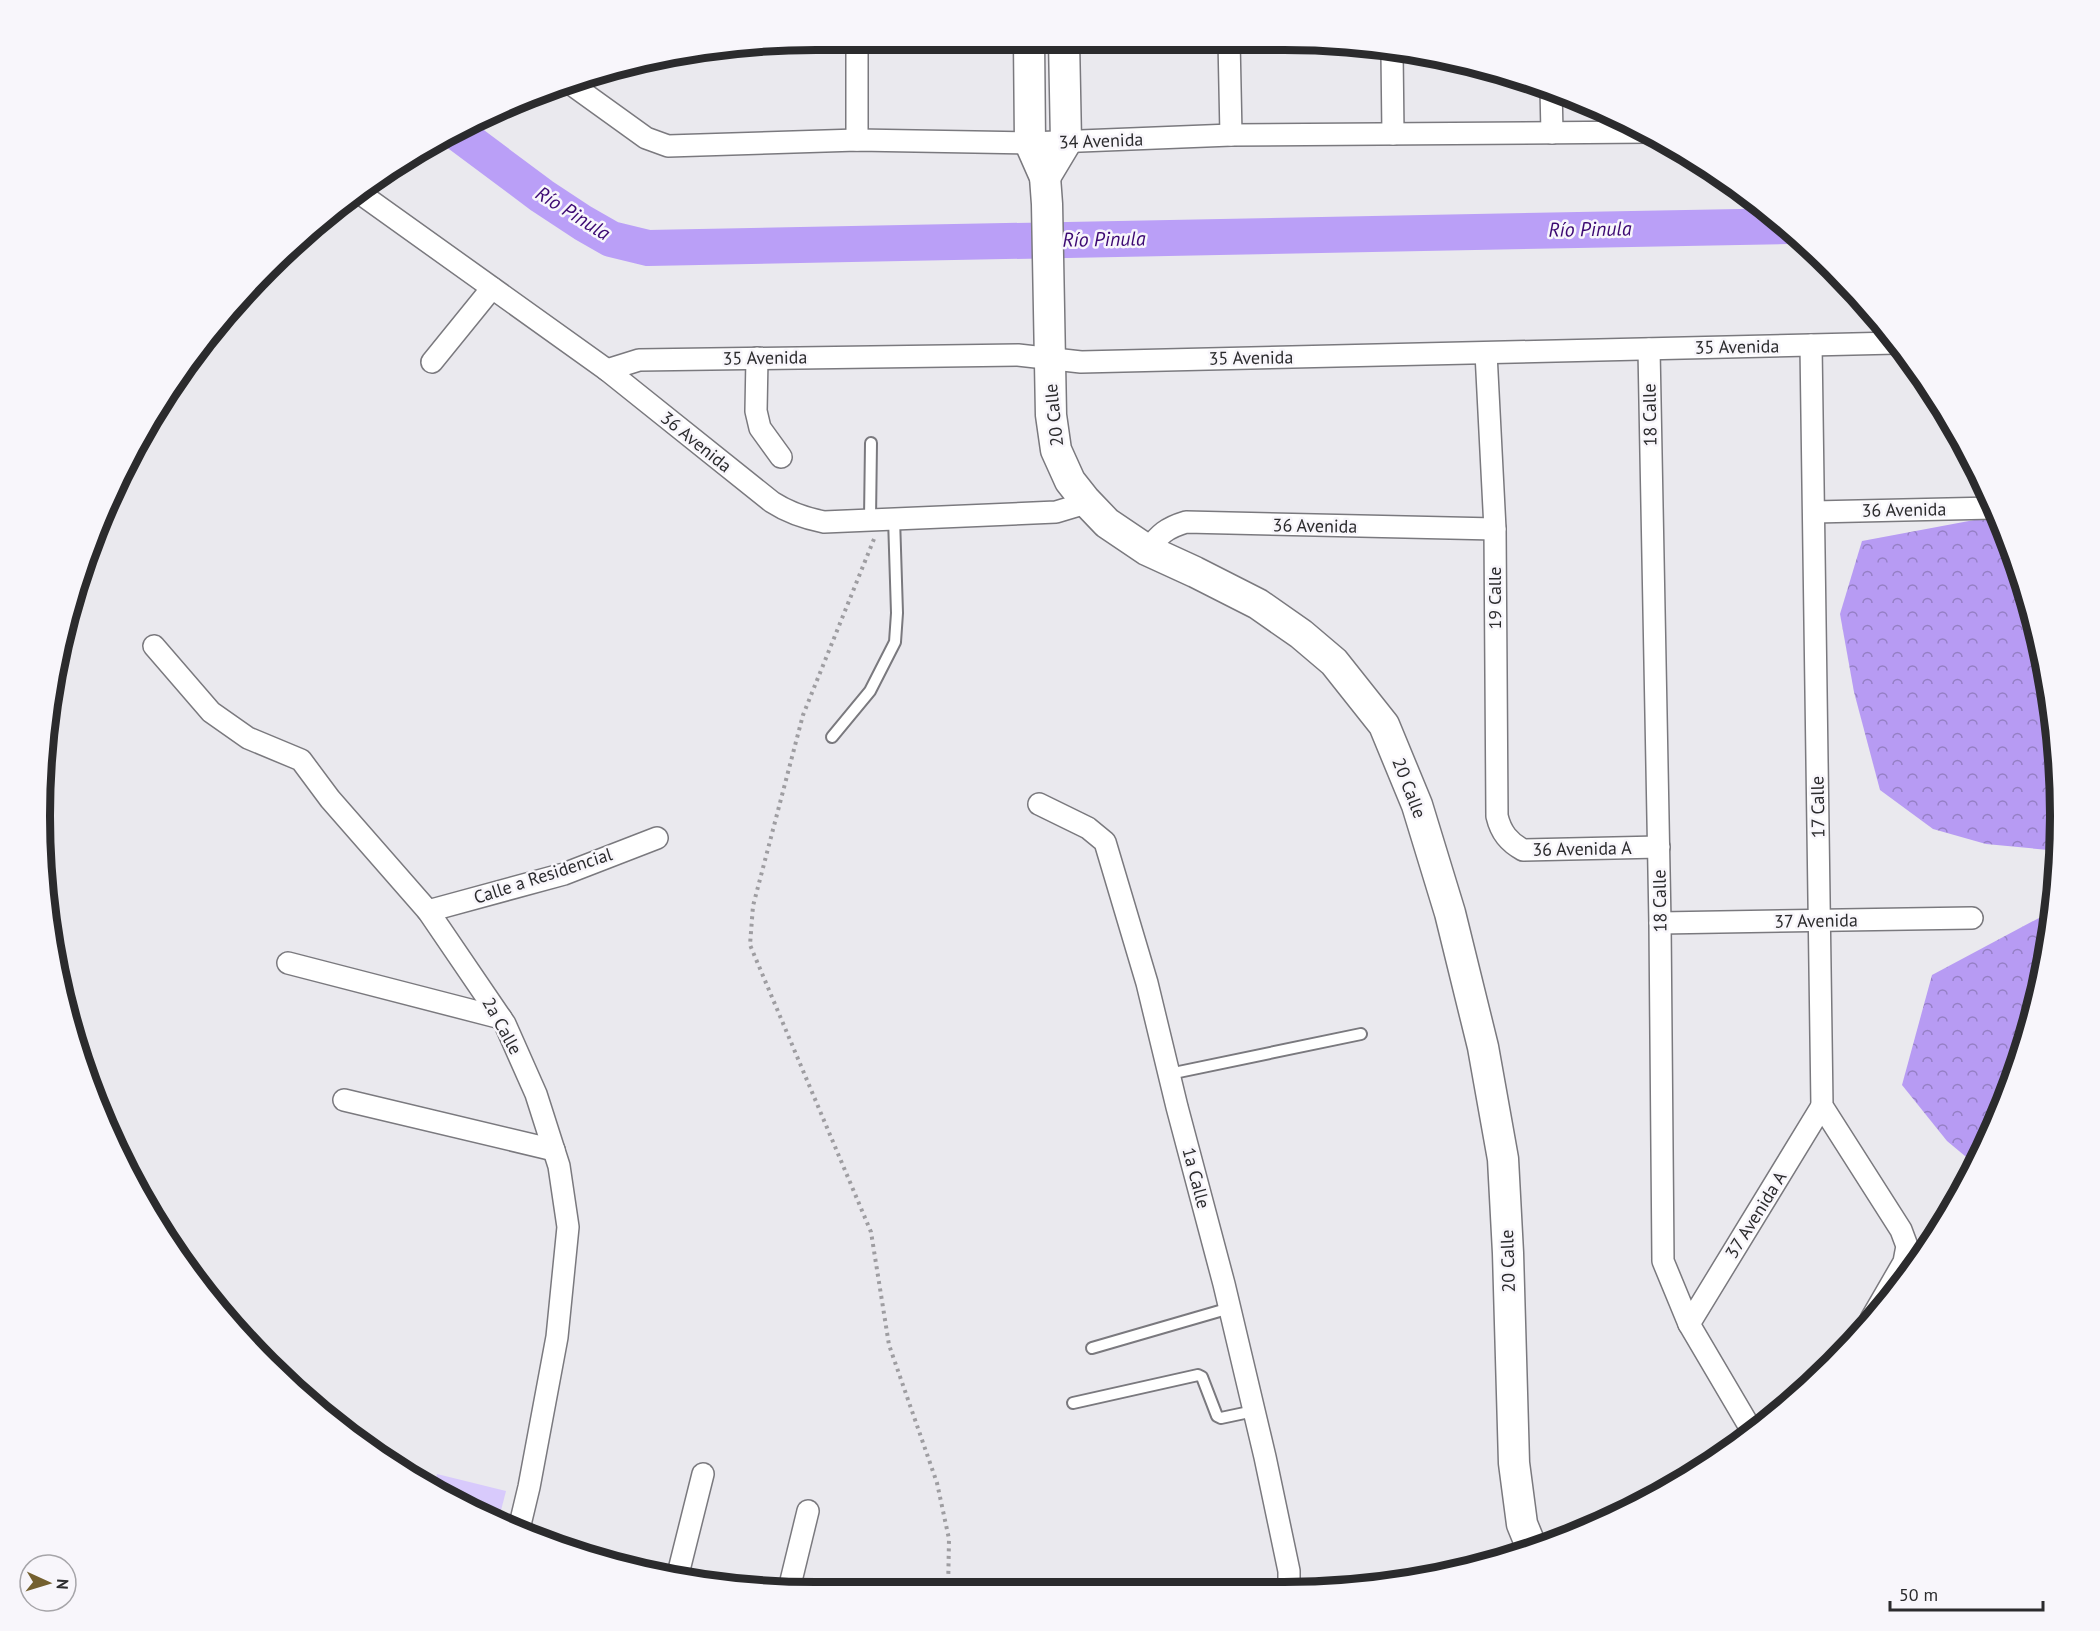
<svg xmlns="http://www.w3.org/2000/svg" width="2100" height="1631" viewBox="0 0 2100 1631" font-family="'PT Sans',sans-serif">
	<defs>
		<pattern id="forest-crowns" width="20" height="18" patternUnits="userSpaceOnUse" patternTransform="scale(1.5)"><rect width="20" height="18" fill="#b79bf3"/><path d="M2 6a3 3 0 1 1 6 0M12 15a3 3 0 1 1 6 0" fill="none" stroke="#957fc5"/></pattern>
	</defs>
	<rect width="100%" height="100%" fill="#eae9ee"/>
	<g fill="url(#forest-crowns)">
		<path d="M1985,518L2000,522L2020,566L2054,714L2059,851L1986,844L1933,829L1880,790L1854,692L1840,614L1862,541Z"/>
		<path d="M2052,911L2035,1016L1981,1159L1977,1166L1947,1141L1902,1085L1932,975Z"/>
	</g>
	<path fill="#d8cafc" d="M437,1474L506,1491L498,1522L434,1488Z"/>
	<g fill="none" stroke-linecap="round" stroke-linejoin="round">
		<path stroke="#ba9ff7" stroke-width="36" d="M455,131L542,196L583,223L611,239L648,248L1788,226"/>
		<defs>
			<g id="service">
				<path d="M870,519L871,443"/>
				<path d="M832,737L870,691L895,642L897,613L894,518"/>
				<path d="M1169,1074L1361,1034"/>
				<path d="M1092,1348L1230,1308"/>
				<path d="M1073,1403L1198,1375L1202,1377L1217,1416L1221,1418L1254,1411"/>
			</g>
			<g id="minor">
				<path d="M857,39V140"/>
				<path d="M1229,40L1231,135"/>
				<path d="M1392,52L1393,134"/>
				<path d="M571,84L646,138L668,146L857,140L1030,143L1231,135L1649,132"/>
				<path d="M1551,88L1552,133"/>
				<path d="M361,194L607,370L772,502C789,513 804,518 824,522L1056,512L1076,506L1085,500"/>
				<path d="M1811,345L1822,1106L1901,1230L1907,1246L1904,1262L1871,1319"/>
				<path d="M1649,349L1660,923L1663,1261L1689,1324L1752,1431"/>
				<path d="M1486,353L1495,529L1497,816C1501,833 1509,842 1523,850L1659,847"/>
				<path d="M757,358L756,411L760,428L781,457"/>
				<path d="M432,362L492,288"/>
				<path d="M607,370L639,360L1018,355L1081,362L1896,343"/>
				<path d="M1814,512L1993,508"/>
				<path d="M1147,550C1160,534 1166,528 1186,522L1495,529"/>
				<path d="M154,646L211,712L248,738L301,760L330,799L428,911L505,1024L536,1094L559,1166L568,1227L557,1337L529,1487L518,1533"/>
				<path d="M1039,804L1088,828L1105,842L1147,983L1177,1107L1224,1284L1265,1457L1289,1571V1590"/>
				<path d="M428,911L564,874L657,838"/>
				<path d="M1660,923L1972,918"/>
				<path d="M288,963L501,1018"/>
				<path d="M344,1100L554,1150"/>
				<path d="M1689,1324L1822,1106"/>
				<path d="M677,1578L703,1474"/>
				<path d="M789,1589L808,1511"/>
			</g>
			<g id="secondary">
				<path d="M1029,40L1030,143L1045,177L1047,204L1051,415L1056,450L1070,481L1085,500L1107,523L1147,550L1195,572L1258,604L1301,634L1334,662L1384,725L1417,805L1450,913L1483,1047L1503,1159L1508,1253L1514,1463L1522,1524L1533,1551"/>
				<path d="M1045,177L1066,142L1064,40"/>
			</g>
		</defs>
		<use href="#service" stroke="#7a797e" stroke-width="14"/>
		<use href="#minor" stroke="#7a797e" stroke-width="24"/>
		<use href="#secondary" stroke="#7a797e" stroke-width="33"/>
		<path stroke="#9e9da1" stroke-width="4" stroke-dasharray="3 4.5" stroke-linecap="butt" d="M874,539L803,715L753,906L750,945L871,1232L889,1345L937,1483L949,1539L948,1592"/>
		<use href="#service" stroke="#fff" stroke-width="10"/>
		<use href="#minor" stroke="#fff" stroke-width="21"/>
		<use href="#secondary" stroke="#fff" stroke-width="30"/>
	</g>
	<g text-anchor="middle" stroke-width="5" stroke-linejoin="round" paint-order="stroke">
		<g font-size="18" fill="#2b2b2d" stroke="#f8f6fb">
			<text transform="translate(1101 141) rotate(-2)" y="6">34 Avenida</text>
			<text transform="translate(1737 347) rotate(-1)" y="6">35 Avenida</text>
			<text transform="translate(765 358) rotate(-1)" y="6">35 Avenida</text>
			<text transform="translate(1251 358) rotate(-1)" y="6">35 Avenida</text>
			<text transform="translate(1054 415) rotate(-96)" y="6">20 Calle</text>
			<text transform="translate(1650 415) rotate(-91)" y="6">18 Calle</text>
			<text transform="translate(696 442) rotate(39)" y="6">36 Avenida</text>
			<text transform="translate(1904 510) rotate(-1)" y="6">36 Avenida</text>
			<text transform="translate(1315 526) rotate(1)" y="6">36 Avenida</text>
			<text transform="translate(1495 598) rotate(-90)" y="6">19 Calle</text>
			<text transform="translate(1409 788) rotate(69)" y="6">20 Calle</text>
			<text transform="translate(1818 807) rotate(-91)" y="6">17 Calle</text>
			<text transform="translate(1582 849) rotate(-1)" y="6">36 Avenida A</text>
			<text transform="translate(543 876) rotate(-18)" y="6">Calle a Residencial</text>
			<text transform="translate(1660 901) rotate(-91)" y="6">18 Calle</text>
			<text transform="translate(1816 921) rotate(-1)" y="6">37 Avenida</text>
			<text transform="translate(502 1026) rotate(61)" y="6">2a Calle</text>
			<text transform="translate(1196 1178) rotate(75)" y="6">1a Calle</text>
			<text transform="translate(1756 1215) rotate(-58)" y="6">37 Avenida A</text>
			<text transform="translate(1508 1261) rotate(-92)" y="6">20 Calle</text>
		</g>
		<g font-size="20" font-style="italic" fill="#3c0972" stroke="#f8f6fb">
			<text transform="translate(573 213) rotate(32)" y="7">Río Pinula</text>
			<text transform="translate(1590 229) rotate(-1)" y="7">Río Pinula</text>
			<text transform="translate(1104 239) rotate(-1)" y="7">Río Pinula</text>
		</g>
	</g>
	<path d="M0 0H2100V1631H0ZM816 50H1284A766 766 0 0 1 2050 816V816A766 766 0 0 1 1284 1582H816A766 766 0 0 1 50 816V816A766 766 0 0 1 816 50Z" fill="#f8f6fb" fill-rule="evenodd"/>
	<path fill="none" stroke="#2b2b2d" stroke-width="8" d="M816 50H1284A766 766 0 0 1 2050 816V816A766 766 0 0 1 1284 1582H816A766 766 0 0 1 50 816V816A766 766 0 0 1 816 50Z"/>
	<g transform="translate(48 1583) rotate(94)"><circle r="28" fill="#f8f6fb" stroke="#a6a5a9" stroke-width="1.5"/>
	<path d="M0-4.5L10 22L0 15L-10 22Z" fill="#74602f"/>
	<text y="-9" font-size="16" font-weight="bold" text-anchor="middle" fill="#2b2b2d">N</text>
	</g>
	<path d="M1890 1601v9h153v-9" fill="none" stroke="#2b2b2d" stroke-width="3"/>
	<text x="1899" y="1601" font-size="18" fill="#2b2b2d" stroke="#f8f6fb" stroke-width="4.5" paint-order="stroke">50 m</text>
</svg>
